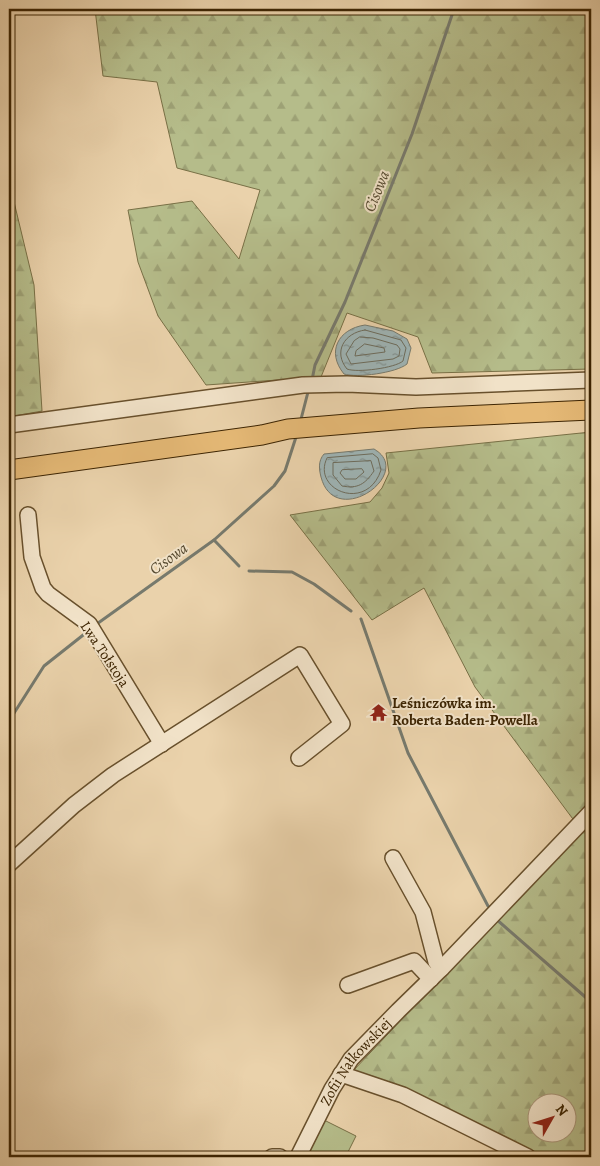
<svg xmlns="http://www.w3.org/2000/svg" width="600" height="1166" viewBox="0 0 600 1166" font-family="Alegreya,serif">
	<defs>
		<pattern id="forest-firs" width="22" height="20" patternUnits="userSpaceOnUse" patternTransform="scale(1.25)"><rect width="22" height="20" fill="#b5bc8a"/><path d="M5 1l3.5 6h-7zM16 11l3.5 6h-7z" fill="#9da175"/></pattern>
		<pattern id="water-ripples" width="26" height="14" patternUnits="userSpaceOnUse" patternTransform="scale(1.25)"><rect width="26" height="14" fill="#9eb4b5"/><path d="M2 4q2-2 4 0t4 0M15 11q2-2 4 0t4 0" fill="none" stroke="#829291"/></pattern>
	</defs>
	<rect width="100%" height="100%" fill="#ead2ab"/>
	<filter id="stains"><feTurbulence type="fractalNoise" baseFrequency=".004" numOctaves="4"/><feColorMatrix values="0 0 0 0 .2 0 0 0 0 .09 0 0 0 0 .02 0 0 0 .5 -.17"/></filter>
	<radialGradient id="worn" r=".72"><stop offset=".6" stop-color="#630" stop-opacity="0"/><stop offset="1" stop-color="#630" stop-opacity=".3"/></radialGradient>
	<g fill="url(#forest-firs)" stroke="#787046" fill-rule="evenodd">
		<path d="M95,9H591V369L432,373L418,337L347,313L321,377L206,385L158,316L138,262L128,210L192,201L239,259L260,190L177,168L157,82L103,76Z"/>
		<path d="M9,181L34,285L42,411L9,417Z"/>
		<path d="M591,432V788L586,793L591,798V1157H539L463,1120L352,1072L581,830L475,687L424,588L372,620L290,515L370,502L382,488L389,473L386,453ZM538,1104H568V1134H538Z"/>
	</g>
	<path fill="#b5bc8a" stroke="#787046" d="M324,1120L356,1136L348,1152L359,1157H305Z"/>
	<g fill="url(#water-ripples)" stroke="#777a6d">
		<path d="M365,325L393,331L407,339L411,348L407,364C396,373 357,378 344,374C326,352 338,329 365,325Z"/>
		<path d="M374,449C416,473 335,531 321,477C319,469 318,461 324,454Z"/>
	</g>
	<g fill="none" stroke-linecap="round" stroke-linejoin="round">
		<g stroke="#6d6c5c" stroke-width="1">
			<path d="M365,330L401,340L406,348L403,361C395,368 357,373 347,369C333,352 344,333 365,330Z"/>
			<path d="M360,337L373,338L397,345L400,349L399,356L393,359L351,364L346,354L354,341Z"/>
			<path d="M365,344L384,348L385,352L355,356L356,351Z"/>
			<path d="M373,454L378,458L381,470C367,513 311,490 327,458Z"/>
			<path d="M371,461L374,471C365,484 358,489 342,486L333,475V463Z"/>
			<path d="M362,469L364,472L356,479H345L340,473L342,470Z"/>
		</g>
		<g stroke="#777a6d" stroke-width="3">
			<path d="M312,380L315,365L345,302L412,134L454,9"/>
			<path d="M300,423L308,392"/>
			<path d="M214,540L239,566"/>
			<path d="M249,571L292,572L314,584L351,611"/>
			<path d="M361,619L408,753L488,906"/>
			<path d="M94,626L214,540L274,486L285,471L297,434"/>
			<path d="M9,721L44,666L87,632"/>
			<path d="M496,919L591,1002"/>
		</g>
		<defs>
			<g id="minor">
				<path d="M9,425L303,385L347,384L416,387L591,380"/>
				<path d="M28,515L32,557L43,588L48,594L89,624L162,744"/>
				<path d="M393,858L423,912L436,962L441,969"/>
				<path d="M9,864L74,805L113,775L300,655L342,724L299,758"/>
				<path d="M348,985L414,961L431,979"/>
				<path d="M341,1074L403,1095L528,1157"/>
				<path d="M272,1157H280"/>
				<path id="s1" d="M298,1157L332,1089L351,1059L398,1011L441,969L591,812"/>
			</g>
			<path id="major" d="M9,470L262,435L288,429L419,418L591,410"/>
		</defs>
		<use href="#minor" stroke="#68502c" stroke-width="18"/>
		<use href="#major" stroke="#3c2402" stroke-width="21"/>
		<use href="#minor" stroke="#f1e2c8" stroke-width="15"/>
		<use href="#major" stroke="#e5b976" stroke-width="19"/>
	</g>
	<defs>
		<symbol id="temple-bare" viewBox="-9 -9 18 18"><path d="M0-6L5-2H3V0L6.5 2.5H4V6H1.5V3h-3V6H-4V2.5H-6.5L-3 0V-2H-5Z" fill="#8f2418" stroke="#f1e2c8" stroke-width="2.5" paint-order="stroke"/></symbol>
	</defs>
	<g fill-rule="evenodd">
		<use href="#temple-bare" x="366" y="700" width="25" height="25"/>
	</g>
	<g text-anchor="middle" stroke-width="4" stroke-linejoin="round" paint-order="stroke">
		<g font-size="15" fill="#3c2402" stroke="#f1e2c8">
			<text transform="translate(105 654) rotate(56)" y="5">Lwa Tołstoja</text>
			<text dy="5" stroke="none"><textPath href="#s1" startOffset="112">Zofii Nałkowskiej</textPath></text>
		</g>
		<g font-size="15" font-weight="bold" fill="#3c2402" stroke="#f1e2c8" text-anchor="start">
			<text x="392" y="708">Leśniczówka im.<tspan x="392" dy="17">Roberta Baden-Powella</tspan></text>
		</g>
		<g font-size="16" font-style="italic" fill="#54482f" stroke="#f1e2c8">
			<text transform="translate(376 191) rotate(-68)" y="6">Cisowa</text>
			<text transform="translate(168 558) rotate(-36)" y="6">Cisowa</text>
		</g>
	</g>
	<rect width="600" height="1166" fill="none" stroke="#ead2ab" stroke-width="30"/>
	<rect x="10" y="10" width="580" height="1146" fill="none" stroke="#3c2402" stroke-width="2.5"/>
	<rect x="15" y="15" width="570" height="1136" fill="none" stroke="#3c2402"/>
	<g transform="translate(552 1118) rotate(51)"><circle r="24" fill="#f1e2c8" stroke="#a99679"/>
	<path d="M0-4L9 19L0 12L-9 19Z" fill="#8f2418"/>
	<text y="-8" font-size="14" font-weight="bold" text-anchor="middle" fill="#3c2402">N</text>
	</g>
	<rect width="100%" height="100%" filter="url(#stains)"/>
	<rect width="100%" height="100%" fill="url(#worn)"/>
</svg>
